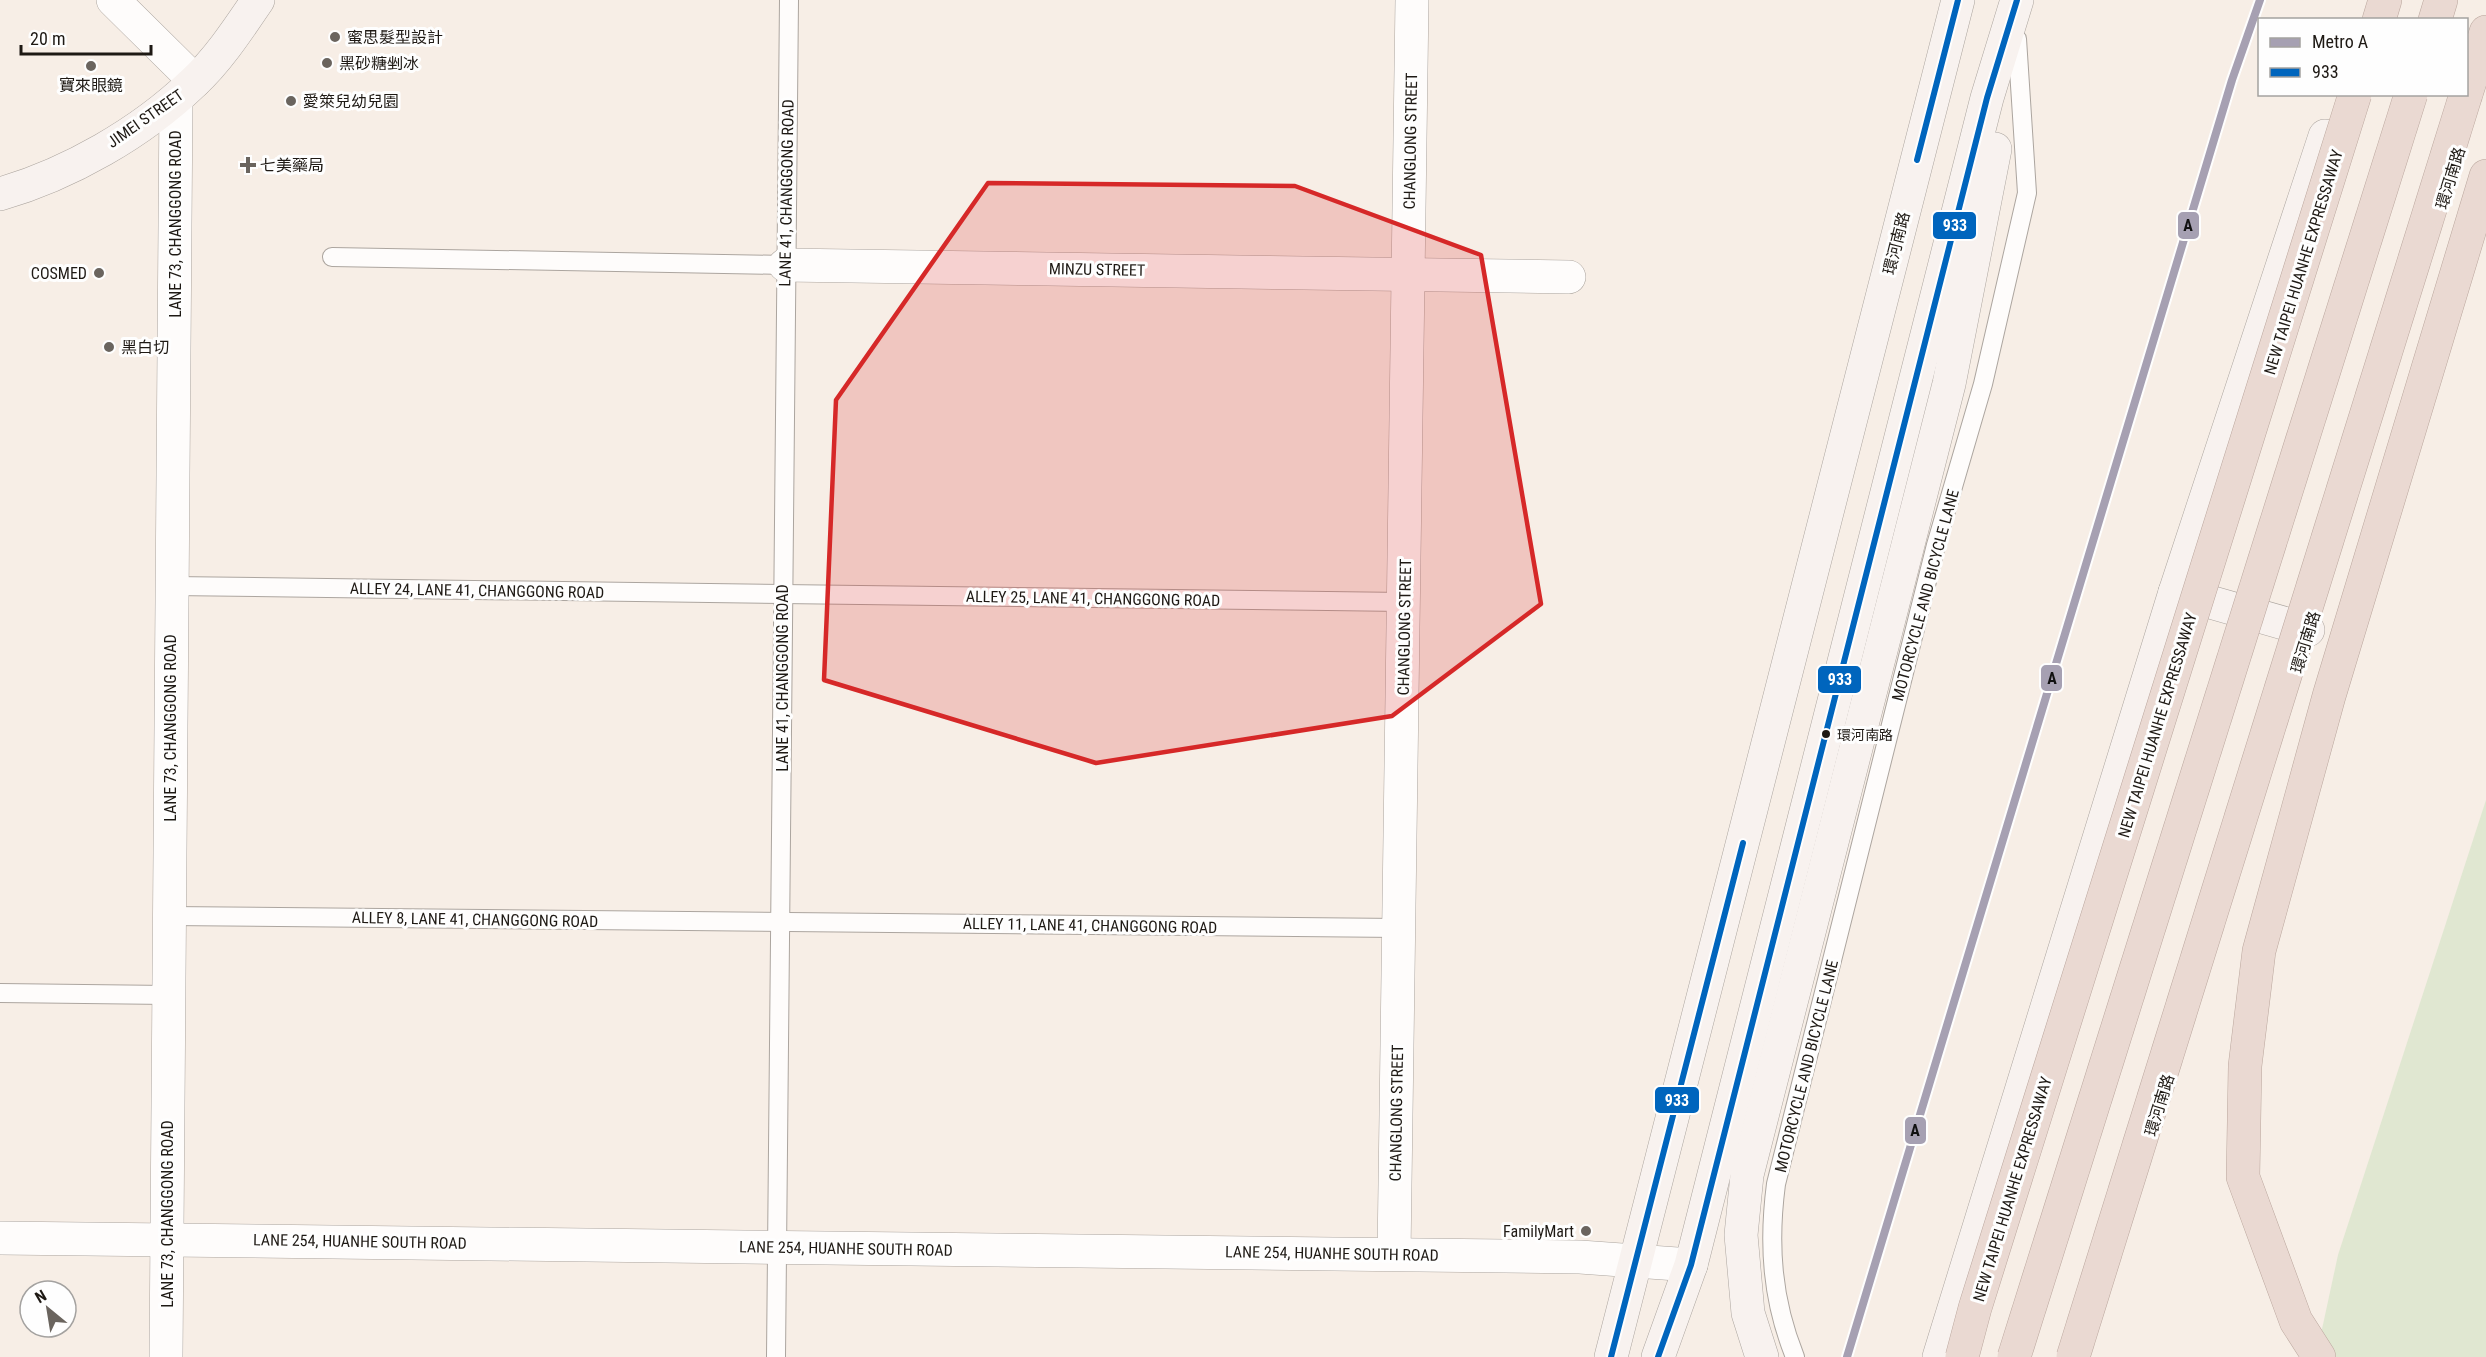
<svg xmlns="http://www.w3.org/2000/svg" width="2486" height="1357" viewBox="0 0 2486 1357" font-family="'Roboto Condensed','Noto Sans TC',sans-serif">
	<rect width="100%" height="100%" fill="#f7eee6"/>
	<path fill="#e0e7d1" d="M2486,800V1357H2316L2338,1255Z"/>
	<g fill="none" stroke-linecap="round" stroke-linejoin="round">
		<defs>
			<g id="lane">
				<path d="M332,257L785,265"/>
				<path d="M172,586L1404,602"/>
				<path d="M169,916L1399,928"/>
				<path d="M0,993L168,995"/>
				<path d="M776,1357L789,0"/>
				<path d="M1795,1357C1772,1300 1768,1245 1776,1184L1936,545L1983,384L2027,193L2017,39"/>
			</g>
			<g id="street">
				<path d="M113,0L195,81"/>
				<path d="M785,265L1569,277"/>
				<path d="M0,1238L1580,1257L1691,1265"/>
				<path d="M1394,1254L1412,0"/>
				<path d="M166,1357L176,99"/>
			</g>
			<g id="secondary">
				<path d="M0,194C69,174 141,133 193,83C218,60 239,28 258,0"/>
				<path d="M2175,592L2308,630"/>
				<path d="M1611,1357L1958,0"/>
				<path d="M1658,1357L1691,1265L1987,98L2017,0"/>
				<path d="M1762,1357L1748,1313L1741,1235L1747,1175L1949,384L1995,149"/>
				<path d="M1939,1357L2175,592L2325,136"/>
			</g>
			<g id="highway">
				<path d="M2379,20L2385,0"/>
				<path d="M2435,20L2441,0"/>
				<path d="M2466,94L2486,32"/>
				<path d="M2319,1357L2296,1321L2243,1177L2245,1066L2259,951L2329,696L2486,176"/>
			</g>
		</defs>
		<use href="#lane" stroke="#aca59f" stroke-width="20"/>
		<use href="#street" stroke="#aca59f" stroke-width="34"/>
		<use href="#secondary" stroke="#aca59f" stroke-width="34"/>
		<use href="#highway" stroke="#baa69d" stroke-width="34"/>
		<use href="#lane" stroke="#fefcfb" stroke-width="18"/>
		<use href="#street" stroke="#fefcfb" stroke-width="33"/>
		<use href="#secondary" stroke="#f8f2ef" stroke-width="33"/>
		<use href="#highway" stroke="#ead9d2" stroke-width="33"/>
		<defs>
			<g id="highway-bridge">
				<path d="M1962,1357L1975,1308L2355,94"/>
				<path d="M2014,1357L2411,94"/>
				<path d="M2073,1357L2466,94"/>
			</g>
		</defs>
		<use href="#highway-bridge" stroke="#baa69d" stroke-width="34" stroke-linecap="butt"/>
		<use href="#highway-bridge" stroke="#ead9d2" stroke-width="33"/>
		<defs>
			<g id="bus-1">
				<path d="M1917,160L1958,0"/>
				<path d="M1611,1357L1743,843"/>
				<path d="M1658,1357L1691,1265L1987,98L2017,0"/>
			</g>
		</defs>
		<use href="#bus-1" stroke="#fefefe" stroke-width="10"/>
		<use href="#bus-1" stroke="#0065bd" stroke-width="6"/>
		<defs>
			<path id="metro-1" d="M1847,1357L2232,80L2260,0"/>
		</defs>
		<use href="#metro-1" stroke="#fefefe" stroke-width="12"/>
		<use href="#metro-1" stroke="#a6a0b2" stroke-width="8"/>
	</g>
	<path fill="#d62828" fill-opacity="0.2" stroke="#d62828" stroke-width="4.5" stroke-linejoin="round" d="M988,183L1295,186L1481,255L1541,604L1392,716L1096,763L824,680L836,400Z"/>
	<g fill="#6a645e" stroke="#fefefe" stroke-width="2">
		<circle cx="335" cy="37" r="6"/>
		<circle cx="327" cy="63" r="6"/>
		<circle cx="91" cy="66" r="6"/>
		<circle cx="291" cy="101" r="6"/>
		<path d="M245 156h6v6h6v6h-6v6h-6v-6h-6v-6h6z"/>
		<circle cx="99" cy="273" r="6"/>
		<circle cx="109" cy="347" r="6"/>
		<circle cx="1586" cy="1231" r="6"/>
	</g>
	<circle fill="#1e1914" stroke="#fefefe" stroke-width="2" cx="1826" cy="734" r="5"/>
	<g text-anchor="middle" stroke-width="6" stroke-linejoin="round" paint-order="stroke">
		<g font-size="14" fill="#1e1914" stroke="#fefefe" text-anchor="start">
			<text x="1837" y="740">環河南路</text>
		</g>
		<g font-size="16" fill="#1e1914" stroke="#fefefe" text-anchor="start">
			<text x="347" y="43">蜜思髮型設計</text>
			<text x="339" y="69">黑砂糖剉冰</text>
			<text x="91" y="91" text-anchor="middle">寶來眼鏡</text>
			<text x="303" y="107">愛箂兒幼兒園</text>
			<text x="260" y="171">七美藥局</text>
			<text x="87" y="279" text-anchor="end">COSMED</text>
			<text x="121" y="353">黑白切</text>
			<text x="1574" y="1237" text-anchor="end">FamilyMart</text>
		</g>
		<g font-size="16" fill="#1e1914" stroke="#fefefe">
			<text transform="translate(145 118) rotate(-35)" y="6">JIMEI STREET</text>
			<text transform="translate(1410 141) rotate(-89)" y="6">CHANGLONG STREET</text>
			<text transform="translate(2450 178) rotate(-73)" y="6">環河南路</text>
			<text transform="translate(786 193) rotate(-89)" y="6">LANE 41, CHANGGONG ROAD</text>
			<text transform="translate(175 224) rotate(-90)" y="6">LANE 73, CHANGGONG ROAD</text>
			<text transform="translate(1896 243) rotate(-76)" y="6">環河南路</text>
			<text transform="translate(2303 262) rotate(-73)" y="6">NEW TAIPEI HUANHE EXPRESSAWAY</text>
			<text transform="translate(1097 269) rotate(1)" y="6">MINZU STREET</text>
			<text transform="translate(477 590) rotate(1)" y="6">ALLEY 24, LANE 41, CHANGGONG ROAD</text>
			<text transform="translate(1925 595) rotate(-75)" y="6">MOTORCYCLE AND BICYCLE LANE</text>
			<text transform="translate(1093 598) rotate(1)" y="6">ALLEY 25, LANE 41, CHANGGONG ROAD</text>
			<text transform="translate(1404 627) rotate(-89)" y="6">CHANGLONG STREET</text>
			<text transform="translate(2305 642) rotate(-73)" y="6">環河南路</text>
			<text transform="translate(782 678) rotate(-90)" y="6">LANE 41, CHANGGONG ROAD</text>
			<text transform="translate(2157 725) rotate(-73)" y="6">NEW TAIPEI HUANHE EXPRESSAWAY</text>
			<text transform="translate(170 728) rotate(-90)" y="6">LANE 73, CHANGGONG ROAD</text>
			<text transform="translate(475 919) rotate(1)" y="6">ALLEY 8, LANE 41, CHANGGONG ROAD</text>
			<text transform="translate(1090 925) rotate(1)" y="6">ALLEY 11, LANE 41, CHANGGONG ROAD</text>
			<text transform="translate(1806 1066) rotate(-76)" y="6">MOTORCYCLE AND BICYCLE LANE</text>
			<text transform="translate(2159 1105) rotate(-73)" y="6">環河南路</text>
			<text transform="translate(1396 1113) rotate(-89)" y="6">CHANGLONG STREET</text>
			<text transform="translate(2012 1189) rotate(-73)" y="6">NEW TAIPEI HUANHE EXPRESSAWAY</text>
			<text transform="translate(167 1214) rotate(-90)" y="6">LANE 73, CHANGGONG ROAD</text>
			<text transform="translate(360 1241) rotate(1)" y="6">LANE 254, HUANHE SOUTH ROAD</text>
			<text transform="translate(846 1248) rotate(1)" y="6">LANE 254, HUANHE SOUTH ROAD</text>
			<text transform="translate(1332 1253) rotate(1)" y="6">LANE 254, HUANHE SOUTH ROAD</text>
		</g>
	</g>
	<g stroke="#fefefe" stroke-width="2">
		<rect x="2177" y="211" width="23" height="29" rx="6" fill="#a6a0b2"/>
		<rect x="1932" y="211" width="45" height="29" rx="6" fill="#0065bd"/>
		<rect x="2040" y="664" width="23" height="28" rx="6" fill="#a6a0b2"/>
		<rect x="1817" y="665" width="45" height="29" rx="6" fill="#0065bd"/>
		<rect x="1654" y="1086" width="46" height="28" rx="6" fill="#0065bd"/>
		<rect x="1904" y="1116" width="23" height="29" rx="6" fill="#a6a0b2"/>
	</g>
	<g font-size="16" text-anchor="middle" font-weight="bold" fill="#fff">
		<text x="1955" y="231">933</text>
		<text x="1840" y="685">933</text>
		<text x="1677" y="1106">933</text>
	</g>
	<g font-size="16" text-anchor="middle" font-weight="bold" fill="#111">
		<text x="2188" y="231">A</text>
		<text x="2052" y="684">A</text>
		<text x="1915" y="1136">A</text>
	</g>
	<rect x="2258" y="18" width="210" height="78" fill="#fefefe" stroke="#a4a2a0" stroke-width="1.5"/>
	<rect x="2270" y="38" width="30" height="9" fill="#a6a0b2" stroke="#a4a2a0" stroke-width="1.5"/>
	<text x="2312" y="48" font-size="18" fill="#1e1914">Metro A</text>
	<rect x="2270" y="68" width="30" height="9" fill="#0065bd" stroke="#a4a2a0" stroke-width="1.5"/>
	<text x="2312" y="78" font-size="18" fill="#1e1914">933</text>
	<g transform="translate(48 1309) rotate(330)"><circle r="28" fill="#fefefe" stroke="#a4a2a0" stroke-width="1.5"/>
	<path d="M0-4.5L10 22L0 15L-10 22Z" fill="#6a645e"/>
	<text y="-9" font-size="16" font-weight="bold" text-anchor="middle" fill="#1e1914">N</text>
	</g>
	<path d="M21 45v9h130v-9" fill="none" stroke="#1e1914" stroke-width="3"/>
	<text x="30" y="45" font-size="18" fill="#1e1914" stroke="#fefefe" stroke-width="4.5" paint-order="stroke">20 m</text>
</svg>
